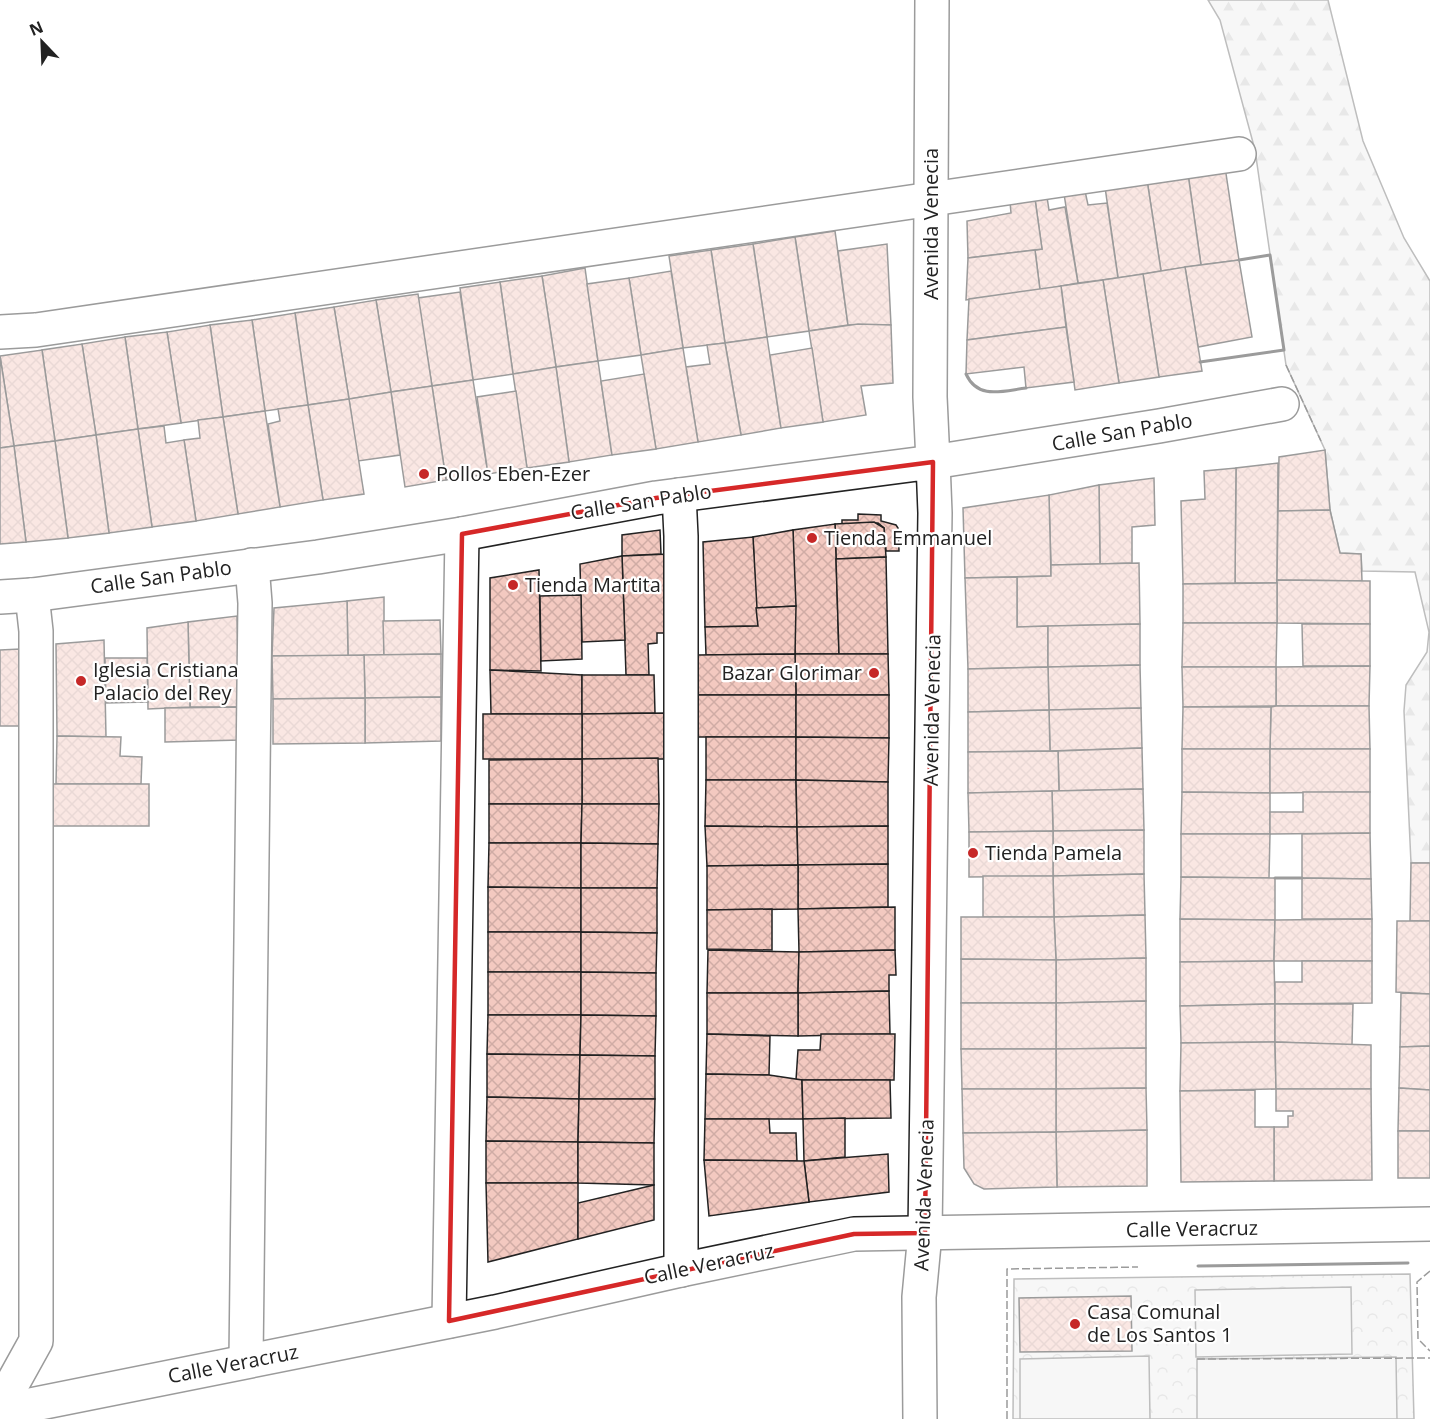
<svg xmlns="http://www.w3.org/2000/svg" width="1430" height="1419" viewBox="0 0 1430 1419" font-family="'Open Sans',sans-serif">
	<defs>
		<pattern id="forest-firs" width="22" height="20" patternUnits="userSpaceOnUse" patternTransform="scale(1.5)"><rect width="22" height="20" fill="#eee"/><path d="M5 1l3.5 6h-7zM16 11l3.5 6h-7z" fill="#ccc"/></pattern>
		<pattern id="park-crowns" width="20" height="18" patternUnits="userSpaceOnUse" patternTransform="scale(1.5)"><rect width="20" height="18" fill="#eee"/><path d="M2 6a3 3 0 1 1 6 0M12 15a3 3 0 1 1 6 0" fill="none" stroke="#ccc"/></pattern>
		<pattern id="building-cross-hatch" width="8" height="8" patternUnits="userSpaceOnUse" patternTransform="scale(1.5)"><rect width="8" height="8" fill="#f3c9c0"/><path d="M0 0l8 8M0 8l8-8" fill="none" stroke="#d0aca5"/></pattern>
	</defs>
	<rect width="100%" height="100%" fill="#fff"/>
	<path fill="url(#forest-firs)" stroke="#6f6f6f" stroke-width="1.5" d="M1208,0H1328L1363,141L1404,238L1430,281V863H1411L1404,711L1406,685L1427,652L1429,632L1415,572L1362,571L1361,554L1340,553L1330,510L1325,450L1286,365L1255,150L1220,20Z"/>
	<path fill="url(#park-crowns)" stroke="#6f6f6f" stroke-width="1.5" d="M1410,1274L1414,1419H1013L1014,1279Z"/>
	<g fill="#eee" stroke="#6f6f6f" stroke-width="1.5">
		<path d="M1149,1356L1150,1419H1020V1359Z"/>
		<path d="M1396,1357L1397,1419H1197V1359Z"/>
	</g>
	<path fill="#ededed" stroke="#6f6f6f" stroke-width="1.5" d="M1351,1287L1352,1354L1196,1357L1195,1290Z"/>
	<g fill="url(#building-cross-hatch)" stroke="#222" stroke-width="1.5">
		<path d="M1225,167L1239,260L1201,265L1188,174Z"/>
		<path d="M1188,174L1201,265L1161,271L1147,180Z"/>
		<path d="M1147,180L1161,271L1118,278L1105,187Z"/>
		<path d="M1085,191L1088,205L1107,203L1118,278L1078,283L1064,194Z"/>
		<path d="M1047,197L1049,210L1065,207L1078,283L1040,290L1035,250L1042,249L1035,199Z"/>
		<path d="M1035,199L1042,249L968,258L967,221L1011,213L1010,202Z"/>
		<path d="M835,231L848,325L809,331L795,237Z"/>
		<path d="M795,237L809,331L767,337L753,244Z"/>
		<path d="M753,244L767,337L725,343L711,250Z"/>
		<path d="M887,244L891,325H848L838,251Z"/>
		<path d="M711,250L725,343L683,348L669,256Z"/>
		<path d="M1035,250L1040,290L966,300L968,258Z"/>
		<path d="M1239,260L1252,337L1198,347L1185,267Z"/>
		<path d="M1185,267L1202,371L1159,377L1143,274Z"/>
		<path d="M585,268L598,361L556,367L542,276Z"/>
		<path d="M671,271L683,348L641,355L629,278Z"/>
		<path d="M1143,274L1159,377L1119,383L1103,280Z"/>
		<path d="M542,276L556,367L513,374L500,282Z"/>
		<path d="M629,278L641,355L598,361L587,284Z"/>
		<path d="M1103,280L1119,383L1075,390L1061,286Z"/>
		<path d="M500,282L513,374L473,380L460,288Z"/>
		<path d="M1061,286L1066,327L967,340L969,299Z"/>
		<path d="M460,292L473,380L432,386L418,298Z"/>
		<path d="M418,294L432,386L391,392L376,300Z"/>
		<path d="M376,300L391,392L349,399L334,307Z"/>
		<path d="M334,307L349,399L308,405L295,313Z"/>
		<path d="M295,313L308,405L265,411L252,320Z"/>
		<path d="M252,320L265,411L223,417L210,325Z"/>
		<path d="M858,324L891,325L893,383L861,386L866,415L823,422L809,331Z"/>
		<path d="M210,325L223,417L181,423L167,332Z"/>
		<path d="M1066,327L1074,382L1026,388L1024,367L966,374L967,340Z"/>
		<path d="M167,332L181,423L138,429L125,337Z"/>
		<path d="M125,337L138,429L96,435L82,344Z"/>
		<path d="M767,337L781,428L741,435L725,343Z"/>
		<path d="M725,343L741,435L698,442L686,367L710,364L707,345Z"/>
		<path d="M82,344L96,435L55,441L42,350Z"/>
		<path d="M683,348L698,442L656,449L641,355Z"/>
		<path d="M812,348L823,422L781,428L770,355Z"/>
		<path d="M42,350L55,441L14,446L0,356Z"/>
		<path d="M0,356L14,446L0,448Z"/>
		<path d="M598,361L612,455L569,462L556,367Z"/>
		<path d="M556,367L569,462L527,468L513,374Z"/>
		<path d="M644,374L656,449L612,455L601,381Z"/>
		<path d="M473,380L488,474L446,480L432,386Z"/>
		<path d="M432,386L446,480L405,487L391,392Z"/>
		<path d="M516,391L527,468L488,474L477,397Z"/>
		<path d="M391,392L400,455L358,461L349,399Z"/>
		<path d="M349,399L364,494L323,500L308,405Z"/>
		<path d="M308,405L323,500L280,507L268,424L280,421L278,409Z"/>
		<path d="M265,411L280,507L238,514L223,417Z"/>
		<path d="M223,417L238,514L196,521L184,440L200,438L198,420Z"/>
		<path d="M164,426L166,443L184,440L196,521L152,527L138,429Z"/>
		<path d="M138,429L152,527L109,533L96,435Z"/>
		<path d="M96,435L109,533L68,538L55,441Z"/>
		<path d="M55,441L68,538L26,542L14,446Z"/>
		<path d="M14,446L26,542L0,544V448Z"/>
		<path d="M1325,450L1330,510L1278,511L1279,457Z"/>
		<path d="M1278,463L1277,583H1235L1236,468Z"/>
		<path d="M1236,468L1235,583L1183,584L1181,501L1205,499L1204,471Z"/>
		<path d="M1154,478L1155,525L1132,527V563L1100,564L1099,485Z"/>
		<path d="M1099,485L1100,564L1051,565L1049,495Z"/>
		<path d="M1049,495L1051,576L965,578L963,508Z"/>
		<path d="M1330,510L1340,553L1361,554L1362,581L1277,580L1278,511Z"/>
		<path d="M858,514L881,515V521L896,525L898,528L899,551H886L884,528L878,523L842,524V520H858Z"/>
		<path d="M874,522L884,528L886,557L836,559L835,524Z"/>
		<path d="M835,524L839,654H795L793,530Z"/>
		<path d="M660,530L661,554L622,556V535Z"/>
		<path d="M793,530L796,606L756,608L753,537Z"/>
		<path d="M753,537L758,626L705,627L703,542Z"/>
		<path d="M669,554L672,633H657V643L648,644L649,675H626L622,556Z"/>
		<path d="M622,556L625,640L582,642L580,564Z"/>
		<path d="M886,557L888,654H839L836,559Z"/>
		<path d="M1139,563L1140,624L1017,627V577L1051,576V565Z"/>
		<path d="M539,570L541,671L490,670V578Z"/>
		<path d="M1017,577V627L1048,626V667L968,669L965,578Z"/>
		<path d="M1277,580L1370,581V624L1277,623Z"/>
		<path d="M1277,583V623H1183V584Z"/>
		<path d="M581,595L582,659L541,661L540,596Z"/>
		<path d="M384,597V655L348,656L347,601Z"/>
		<path d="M347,601L348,656H272L274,608Z"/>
		<path d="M796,606L795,654L706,655L705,627L758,626L756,608Z"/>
		<path d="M237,616L239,707H190L188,622Z"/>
		<path d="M440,620L441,654L384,655L383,621Z"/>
		<path d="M188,622L190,707L148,709L147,628Z"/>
		<path d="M1183,623H1277L1276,667H1182Z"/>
		<path d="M1140,624V665L1048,667V626Z"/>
		<path d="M1302,624H1370V666H1303Z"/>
		<path d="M104,640L106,737L57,736L56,644Z"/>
		<path d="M20,649L21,726H0V650Z"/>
		<path d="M441,654V697L365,698L364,655Z"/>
		<path d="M795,654H888L889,695H796Z"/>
		<path d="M795,654L796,695H698V655Z"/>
		<path d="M364,655L365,698L273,699L272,656Z"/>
		<path d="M105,658H147L148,702L106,703Z"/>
		<path d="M1140,665L1141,708L1049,710L1048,667Z"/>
		<path d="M1370,666L1369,706H1276V667Z"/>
		<path d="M1048,667L1049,710L968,712V669Z"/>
		<path d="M1182,667H1276V706L1183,707Z"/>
		<path d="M490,670L582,675V714H491Z"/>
		<path d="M582,675H654L655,713L582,714Z"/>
		<rect x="698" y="695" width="98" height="42"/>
		<path d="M796,695H889V738L796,737Z"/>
		<path d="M441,697V741L365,743V698Z"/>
		<path d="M365,698V743L273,744V699Z"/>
		<path d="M1276,706H1369L1370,749H1270L1271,707Z"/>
		<path d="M239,707L240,740L165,742V708Z"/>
		<path d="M1183,707H1271L1270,749H1182Z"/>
		<path d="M1141,708L1142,748L1050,751L1049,710Z"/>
		<path d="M1049,710L1050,751L968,752V712Z"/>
		<path d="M665,713L664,759H582V714Z"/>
		<rect x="483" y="714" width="99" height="45"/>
		<path d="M57,736L121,737L120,756L142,757L141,784H56Z"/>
		<rect x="706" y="737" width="90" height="43"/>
		<path d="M796,737L889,738L888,782L796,780Z"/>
		<path d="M1142,748L1143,789L1059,791L1058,751Z"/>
		<path d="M1182,749H1270V793L1182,792Z"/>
		<path d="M1270,749H1370V792L1270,793Z"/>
		<path d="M1058,751L1059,791L968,793V752Z"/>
		<path d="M658,758L659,804H582V759Z"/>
		<path d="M582,759V804H489V760Z"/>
		<path d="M706,780H796L797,827L705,826Z"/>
		<path d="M796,780L888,782V826L797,827Z"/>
		<rect x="53" y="784" width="96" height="42"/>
		<path d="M1143,789L1144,830L1053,831L1052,791Z"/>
		<path d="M1052,791L1053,831L969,832L968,793Z"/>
		<path d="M1182,792L1270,793V834H1181Z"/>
		<path d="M1303,792H1370V833L1270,834V812H1303Z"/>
		<path d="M489,804H582L581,843H489Z"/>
		<path d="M582,804H659L658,844L581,843Z"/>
		<path d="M705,826L797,827L798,865L707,866Z"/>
		<path d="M888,826V864L798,865L797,827Z"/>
		<path d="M1144,830V874L1053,876V831Z"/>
		<path d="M1053,831V876L969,877V832Z"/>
		<path d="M1370,833L1371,879L1302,878V834Z"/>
		<path d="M1181,834H1270L1269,878L1181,877Z"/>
		<path d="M489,843H581V888L488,887Z"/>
		<path d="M581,843L658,844L657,888H581Z"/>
		<path d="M1411,863H1430V921H1410Z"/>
		<path d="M888,864V907L798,909V865Z"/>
		<path d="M798,865V909L707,910V866Z"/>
		<path d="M1144,874L1145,915L1054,917L1053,876Z"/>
		<path d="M983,876H1053L1054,917H983Z"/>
		<path d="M1181,877L1275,878V920L1180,919Z"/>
		<path d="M1302,878L1371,879L1372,919H1302Z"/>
		<path d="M488,887L581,888V932H488Z"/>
		<path d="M581,888H657V933L581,932Z"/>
		<path d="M895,907V950L799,952L798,909Z"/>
		<path d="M772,909V950L707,949V910Z"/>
		<path d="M1145,915L1146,958L1056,960L1054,917Z"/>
		<path d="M961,917H1054L1056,960L961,959Z"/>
		<path d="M1180,919L1275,920L1274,961L1180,962Z"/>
		<path d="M1372,919V961H1274L1275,920Z"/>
		<path d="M1397,921H1430V994L1396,992Z"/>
		<rect x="488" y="932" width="93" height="40"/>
		<path d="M581,932L657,933L656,973L581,972Z"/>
		<path d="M708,950L799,952L798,993H707Z"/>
		<path d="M895,950L896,975H889V991L798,993L799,952Z"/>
		<path d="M1146,958V1001L1056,1003V960Z"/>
		<path d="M961,959L1056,960V1003H961Z"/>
		<path d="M1274,961L1275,1004L1180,1006V962Z"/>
		<path d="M1302,961H1372V1003L1275,1004V982H1302Z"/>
		<rect x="488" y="972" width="93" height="43"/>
		<path d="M581,972L656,973V1016L581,1015Z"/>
		<path d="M889,991L890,1034L798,1036V993Z"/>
		<path d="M707,993H798V1036L707,1034Z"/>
		<path d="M1401,993L1430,994V1046L1400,1047Z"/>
		<path d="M1146,1001V1048L1056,1049V1003Z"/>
		<rect x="961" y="1003" width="95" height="46"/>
		<path d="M1275,1004V1042L1181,1043L1180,1006Z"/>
		<path d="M1275,1004H1353L1352,1045L1275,1042Z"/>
		<path d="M488,1015H581L580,1055L487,1054Z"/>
		<path d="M581,1015L656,1016L655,1056L580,1055Z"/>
		<path d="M707,1034L770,1036L769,1075L706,1074Z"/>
		<path d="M821,1034H895L894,1080H796L798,1050H820Z"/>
		<path d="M1275,1042L1276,1089L1180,1091L1181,1043Z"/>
		<path d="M1275,1042L1371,1045V1089H1276Z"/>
		<path d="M1430,1046V1090L1399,1088L1400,1047Z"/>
		<path d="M1146,1048V1088L1056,1089V1049Z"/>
		<path d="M961,1049H1056V1089H962Z"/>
		<path d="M487,1054L580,1055L579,1099L487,1097Z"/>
		<path d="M580,1055L655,1056V1099H579Z"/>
		<path d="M706,1074L769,1075L802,1080L803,1119H705Z"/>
		<path d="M802,1080H890L891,1118L803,1119Z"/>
		<path d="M1146,1088L1147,1130L1056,1132V1089Z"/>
		<path d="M1399,1088L1430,1090V1131H1398Z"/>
		<path d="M962,1089H1056V1132L963,1133Z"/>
		<path d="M1276,1089H1371L1372,1180L1274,1181V1127H1288V1116H1293V1111H1276Z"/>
		<path d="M1255,1090V1127H1274V1181L1181,1182L1180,1091Z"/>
		<path d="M487,1097L579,1099L578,1142L486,1141Z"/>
		<path d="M579,1099H655L654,1143L578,1142Z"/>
		<path d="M845,1118V1157L804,1161L803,1119Z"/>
		<path d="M705,1119H769L770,1133H796L797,1161L704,1160Z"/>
		<path d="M1147,1130V1186L1057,1187L1056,1132Z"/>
		<rect x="1398" y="1131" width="32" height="47"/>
		<path d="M1056,1132L1057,1187L984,1189L974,1184L964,1168L963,1133Z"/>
		<path d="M486,1141L578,1142V1183H486Z"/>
		<path d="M578,1142L654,1143V1185L578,1183Z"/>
		<path d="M888,1154L889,1192L809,1202L804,1161Z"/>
		<path d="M704,1160L804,1161L809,1202L709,1216Z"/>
		<path d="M486,1183H578V1239L488,1262Z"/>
		<path d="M654,1185V1220L578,1239V1203Z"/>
		<path d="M1131,1296L1132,1351L1020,1352L1019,1298Z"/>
	</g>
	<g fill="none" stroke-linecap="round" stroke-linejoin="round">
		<defs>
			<g id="street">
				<path d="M932,0L930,397L933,462L1159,426L1282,404"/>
				<path d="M0,332L36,330L1239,154"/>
				<path d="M679,495L681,536V1270"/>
				<path d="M449,1321L462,534"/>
				<path d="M246,1361L255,603L252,565"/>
				<path d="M0,1406L36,1341V631L32,595"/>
				<path d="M0,1411L495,1312L681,1270L854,1234L1430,1224"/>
			</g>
			<path id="secondary" d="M0,597L32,595L318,557L462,534L656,498L933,462L935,513L925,1233L919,1297L920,1419"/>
		</defs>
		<use href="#street" stroke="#222" stroke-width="36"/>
		<use href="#secondary" stroke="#222" stroke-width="36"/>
		<use href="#street" stroke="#fff" stroke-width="33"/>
		<use href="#secondary" stroke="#fff" stroke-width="33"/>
		<g stroke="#222" stroke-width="1.5" stroke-dasharray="8 3" stroke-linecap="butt">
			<path d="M1286,365L1321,441"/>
			<path d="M1430,1271L1417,1282L1418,1339L1430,1351"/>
			<path d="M1197,1359L1430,1358"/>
			<path d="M1007,1419V1269L1138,1267"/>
		</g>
		<g stroke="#222" stroke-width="3">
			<path d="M1200,362L1284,350L1270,255L1239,260"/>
			<path d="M966,374C978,400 1002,391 1026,388"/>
			<path d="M1275,878H1302"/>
			<path d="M1198,1266L1408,1263"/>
		</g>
	</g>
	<path d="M0 0H1430V1419H0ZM933,462L925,1233L854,1234L449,1321L462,534L656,498Z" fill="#fff" fill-opacity=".55" fill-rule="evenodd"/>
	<path fill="none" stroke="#d62828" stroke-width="4.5" stroke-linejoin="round" d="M933,462L925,1233L854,1234L449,1321L462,534L656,498Z"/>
	<g fill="#c62828" stroke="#fff" stroke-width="2">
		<circle cx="424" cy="474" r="6"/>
		<circle cx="812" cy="538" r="6"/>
		<circle cx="513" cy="585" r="6"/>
		<circle cx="874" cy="673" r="6"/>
		<circle cx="81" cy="681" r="6"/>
		<circle cx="973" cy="853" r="6"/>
		<circle cx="1075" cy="1324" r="6"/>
	</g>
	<g text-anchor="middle" stroke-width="4.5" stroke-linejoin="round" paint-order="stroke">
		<g font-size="20" fill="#222" stroke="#fff">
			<text transform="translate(931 224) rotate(-90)" y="7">Avenida Venecia</text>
			<text transform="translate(1122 432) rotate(-10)" y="7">Calle San Pablo</text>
			<text transform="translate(641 502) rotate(-9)" y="7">Calle San Pablo</text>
			<text transform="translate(161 577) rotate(-8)" y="7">Calle San Pablo</text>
			<text transform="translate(932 710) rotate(-89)" y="7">Avenida Venecia</text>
			<text transform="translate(924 1195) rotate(-88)" y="7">Avenida Venecia</text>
			<text transform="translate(1192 1229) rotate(-1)" y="7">Calle Veracruz</text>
			<text transform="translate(709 1264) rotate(-12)" y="7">Calle Veracruz</text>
			<text transform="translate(233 1364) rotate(-11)" y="7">Calle Veracruz</text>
		</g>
		<g font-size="20" fill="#222" stroke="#fff" text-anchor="start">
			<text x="436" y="481">Pollos Eben-Ezer</text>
			<text x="824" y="545">Tienda Emmanuel</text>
			<text x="525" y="592">Tienda Martita</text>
			<text x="93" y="677">Iglesia Cristiana<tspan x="93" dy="23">Palacio del Rey</tspan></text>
			<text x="862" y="680" text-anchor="end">Bazar Glorimar</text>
			<text x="985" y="860">Tienda Pamela</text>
			<text x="1087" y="1319">Casa Comunal<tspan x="1087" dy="23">de Los Santos 1</tspan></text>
		</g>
	</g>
	<g transform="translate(42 42) rotate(337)" stroke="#ffffff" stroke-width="4.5" paint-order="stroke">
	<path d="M0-4.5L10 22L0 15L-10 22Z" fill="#222222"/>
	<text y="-9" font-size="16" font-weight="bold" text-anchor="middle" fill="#222222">N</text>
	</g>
</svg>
